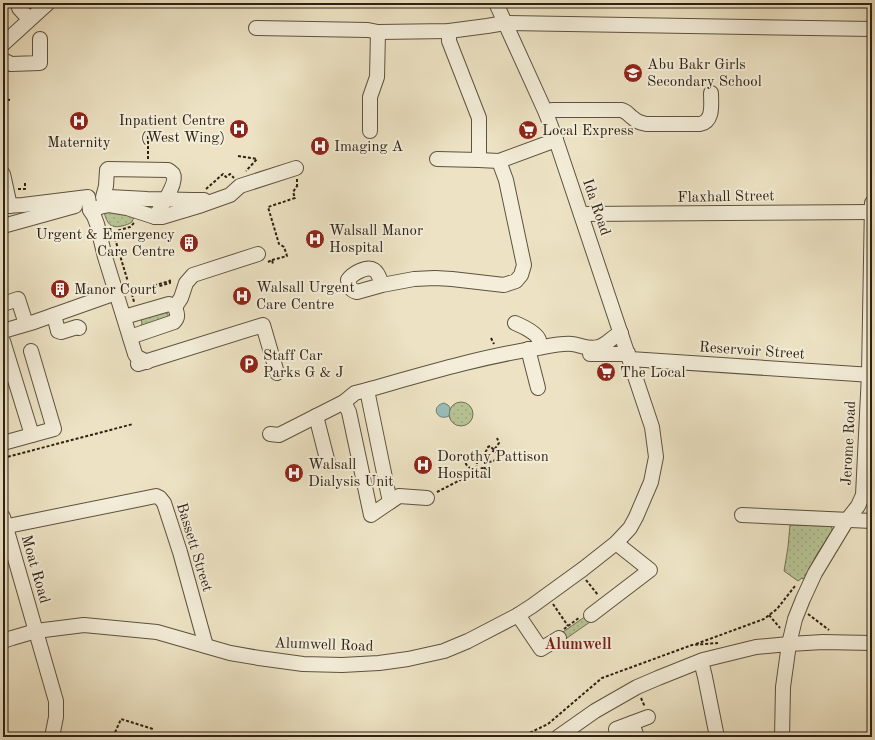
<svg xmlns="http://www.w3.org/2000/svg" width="875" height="740" viewBox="0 0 875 740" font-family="'Old Standard TT',serif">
	<defs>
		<pattern id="grass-dots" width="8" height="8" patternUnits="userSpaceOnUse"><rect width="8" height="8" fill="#b7c495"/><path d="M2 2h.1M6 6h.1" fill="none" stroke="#9ea880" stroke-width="1.8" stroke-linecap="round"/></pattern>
	</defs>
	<rect width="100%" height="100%" fill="#ede3c4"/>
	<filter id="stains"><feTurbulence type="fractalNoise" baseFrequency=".005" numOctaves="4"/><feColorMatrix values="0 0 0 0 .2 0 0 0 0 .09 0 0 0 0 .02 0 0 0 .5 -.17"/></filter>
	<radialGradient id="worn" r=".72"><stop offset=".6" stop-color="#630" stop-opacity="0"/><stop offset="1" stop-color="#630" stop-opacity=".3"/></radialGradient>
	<g fill="url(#grass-dots)" stroke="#727254">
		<path d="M106,211L135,214L132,222C129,224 126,225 122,226C110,229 107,223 104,212Z"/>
		<path d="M164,312L168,314V317L142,328L141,325L142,323L141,319Z"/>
		<circle cx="461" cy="414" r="12"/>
		<path d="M790,525L830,526L832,528V531L817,554L807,574H805V576L806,577L802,579V578L798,581L784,571L788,547Z"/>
		<path d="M586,616L590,622L564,640L560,634Z"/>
	</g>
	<path fill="#9abdb9" stroke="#6f7f77" d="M444,403L448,405L450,408L449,416C437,422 430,406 444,403Z"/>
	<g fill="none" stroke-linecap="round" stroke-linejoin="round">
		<defs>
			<g id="minor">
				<path d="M18,3L19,8L29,19"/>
				<path d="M256,28L368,30L378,32L449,31L487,26L505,23L872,29"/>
				<path d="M449,31V41L479,118V160"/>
				<path d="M3,44L48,3"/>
				<path d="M3,60L11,64L40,63V39"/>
				<path d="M546,113L552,110H621C627,111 628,115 633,118C637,122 641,123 646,124H700C714,121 711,104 711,93"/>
				<path d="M370,131V97L377,77L378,32"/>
				<path d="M437,159L479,160L499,161L556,140"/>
				<path d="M3,174L10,206"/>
				<path d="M103,197L106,186L107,170L108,169L168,170C170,171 171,172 173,174C178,183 160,208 155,217"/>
				<path d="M109,197L147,199L193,200H204"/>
				<path d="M3,206L23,205L88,197L90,210L94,216L97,224L105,257L135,354L137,357L147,362"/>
				<path d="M90,210L100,207L109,205L127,208L155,217H162L202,205L230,195L240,186L296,168"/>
				<path d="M581,214L872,212"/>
				<path d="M3,226L75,206"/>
				<path d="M382,285C380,280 379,273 374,270C367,265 352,274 348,280C349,286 351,291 357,292L382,285L414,279L435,278L452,279L504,285L516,281L521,275L524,265L506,180L499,161"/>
				<path d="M3,304L18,299L26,324"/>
				<path d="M175,307L181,298L186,283L193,275L258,254"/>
				<path d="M54,315L58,331L61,332L77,327L79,328"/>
				<path d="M124,317L169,304L175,307C177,313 179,317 174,322L130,337"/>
				<path d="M515,323C522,326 537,333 539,340C540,343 540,345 540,347"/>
				<path d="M3,331L34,322L116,293"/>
				<path d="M3,341L32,435"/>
				<path d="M528,349L538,388"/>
				<path d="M590,354H622L628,353"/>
				<path d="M630,359L872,375"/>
				<path d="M138,364L263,325L277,373"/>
				<path d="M344,402L349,412L371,515L390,502L367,390"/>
				<path d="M316,416L328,463"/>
				<path d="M270,434L279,435L344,402L355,393L367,390C424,374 480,357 538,348C549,346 561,343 572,344C581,345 589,350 598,347C608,345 612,336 621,333"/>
				<path d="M3,443L54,429L31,351"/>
				<path d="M390,502L399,496L427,498"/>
				<path d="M742,515L872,521"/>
				<path d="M3,517L56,701V717L52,737"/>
				<path d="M3,527L156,496L160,498L164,503L180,552L206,646"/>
				<path d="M518,615L541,649L559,638"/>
				<path d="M591,615L650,570L616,543"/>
				<path d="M3,641L12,638L36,631L84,625L157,632L230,653L259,658L303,664L342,665L379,663L408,659L444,651L468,641L518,615L532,606L583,569L616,543L630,528L636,517L651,482L656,457L652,427L556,140L546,113L496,3"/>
				<path d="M701,661L705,677L717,737"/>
				<path d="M632,723L637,737"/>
				<path d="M616,729L648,717"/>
				<path d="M558,737L595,711L637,687L658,678L703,660L756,647L789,644L823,642L872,643"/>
				<path d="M782,737L783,687L789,644L795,619L803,599L815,573L847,520L858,506L863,495L869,374L872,203"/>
			</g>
		</defs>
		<use href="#minor" stroke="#5e523f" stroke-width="16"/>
		<g stroke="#2e2113" stroke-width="2" stroke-dasharray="3 2" stroke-linecap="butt">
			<path d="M3,99L10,100"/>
			<path d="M238,156L257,159L246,171"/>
			<path d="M148,159V136"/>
			<path d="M297,179V186L299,188"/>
			<path d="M18,189H25V183"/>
			<path d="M206,189L223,174L226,177L230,174L234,178"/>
			<path d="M134,223L130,227L113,232L131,292L170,281L169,279"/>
			<path d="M272,260L287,256L284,247L279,244L268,207L295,198L293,192L297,186"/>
			<path d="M268,262L272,260L273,264"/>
			<path d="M131,293L132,294L170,283V281"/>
			<path d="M132,294L134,302"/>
			<path d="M491,338L494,344"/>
			<path d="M3,458L133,424"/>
			<path d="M477,469C475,455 485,457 488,447L490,446L494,450L499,443L497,438"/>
			<path d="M476,470C469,468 464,466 466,458L472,455L475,456L478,459"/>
			<path d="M474,471L478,475L483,474L488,458L494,450L499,455C497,460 492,463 487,461"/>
			<path d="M437,492L468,476L477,469L483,468H486L489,472"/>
			<path d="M586,580L598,595"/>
			<path d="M553,604L568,626"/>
			<path d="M808,614L829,630"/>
			<path d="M769,615L780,628"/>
			<path d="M564,629L580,617"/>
			<path d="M696,644L764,619L777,609L795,586"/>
			<path d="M641,698L645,707"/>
			<path d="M113,737L121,719L153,729"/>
			<path d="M521,737L548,724L602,678L692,645L718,643"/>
		</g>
		<use href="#minor" stroke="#f3edd9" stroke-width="14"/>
	</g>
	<defs>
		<symbol id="school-disc" viewBox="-11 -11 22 22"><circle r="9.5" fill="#8f2418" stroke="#f3edd9"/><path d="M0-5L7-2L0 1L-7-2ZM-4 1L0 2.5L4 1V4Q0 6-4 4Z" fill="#fff"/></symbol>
		<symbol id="hospital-disc" viewBox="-11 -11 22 22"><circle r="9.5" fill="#8f2418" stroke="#f3edd9"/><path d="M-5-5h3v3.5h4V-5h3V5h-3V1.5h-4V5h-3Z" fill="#fff"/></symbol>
		<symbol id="supermarket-disc" viewBox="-11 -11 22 22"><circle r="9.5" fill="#8f2418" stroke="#f3edd9"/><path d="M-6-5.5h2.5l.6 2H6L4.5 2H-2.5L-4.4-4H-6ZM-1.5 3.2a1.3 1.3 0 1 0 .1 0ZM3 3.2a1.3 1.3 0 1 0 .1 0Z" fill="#fff"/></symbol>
		<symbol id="building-disc" viewBox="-11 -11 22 22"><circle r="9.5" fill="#8f2418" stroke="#f3edd9"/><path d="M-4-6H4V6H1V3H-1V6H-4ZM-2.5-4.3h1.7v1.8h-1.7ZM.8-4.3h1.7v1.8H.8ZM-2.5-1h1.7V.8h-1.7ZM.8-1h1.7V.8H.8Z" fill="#fff"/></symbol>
		<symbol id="parking-disc" viewBox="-11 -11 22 22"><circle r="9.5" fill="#8f2418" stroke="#f3edd9"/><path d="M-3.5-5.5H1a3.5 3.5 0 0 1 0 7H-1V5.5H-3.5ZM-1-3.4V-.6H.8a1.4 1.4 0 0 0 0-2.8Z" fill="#fff"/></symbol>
	</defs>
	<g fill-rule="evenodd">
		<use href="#school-disc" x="622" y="62" width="22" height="22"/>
		<use href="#hospital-disc" x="68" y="110" width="22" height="22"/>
		<use href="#hospital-disc" x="228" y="118" width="22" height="22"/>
		<use href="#supermarket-disc" x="517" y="119" width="22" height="22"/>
		<use href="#hospital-disc" x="309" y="135" width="22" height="22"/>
		<use href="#hospital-disc" x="304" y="228" width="22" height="22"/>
		<use href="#building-disc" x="178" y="232" width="22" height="22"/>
		<use href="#building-disc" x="49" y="278" width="22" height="22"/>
		<use href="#hospital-disc" x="231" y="285" width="22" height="22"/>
		<use href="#parking-disc" x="238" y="353" width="22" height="22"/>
		<use href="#supermarket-disc" x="595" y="361" width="22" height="22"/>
		<use href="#hospital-disc" x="412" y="454" width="22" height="22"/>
		<use href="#hospital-disc" x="283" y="462" width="22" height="22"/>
	</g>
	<g text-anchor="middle" stroke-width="4" stroke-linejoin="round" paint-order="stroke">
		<g font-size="15" fill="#2e2113" stroke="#f3edd9" text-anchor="start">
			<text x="647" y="69">Abu Bakr Girls<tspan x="647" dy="17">Secondary School</tspan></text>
			<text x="225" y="125" text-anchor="end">Inpatient Centre<tspan x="225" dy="17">(West Wing)</tspan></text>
			<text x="542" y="135">Local Express</text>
			<text x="79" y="147" text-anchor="middle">Maternity</text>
			<text x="334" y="151">Imaging A</text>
			<text x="329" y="235">Walsall Manor<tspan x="329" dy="17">Hospital</tspan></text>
			<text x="175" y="239" text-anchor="end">Urgent &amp; Emergency<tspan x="175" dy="17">Care Centre</tspan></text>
			<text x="256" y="292">Walsall Urgent<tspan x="256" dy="17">Care Centre</tspan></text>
			<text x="74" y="294">Manor Court</text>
			<text x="263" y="360">Staff Car<tspan x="263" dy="17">Parks G &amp; J</tspan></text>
			<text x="620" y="377">The Local</text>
			<text x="437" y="461">Dorothy Pattison<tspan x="437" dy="17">Hospital</tspan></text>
			<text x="308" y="469">Walsall<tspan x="308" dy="17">Dialysis Unit</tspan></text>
		</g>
		<g font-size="15" fill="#2e2113" stroke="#f3edd9">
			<text transform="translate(726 196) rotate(-1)" y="5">Flaxhall Street</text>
			<text transform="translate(597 207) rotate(71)" y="5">Ida Road</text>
			<text transform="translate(752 350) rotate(4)" y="5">Reservoir Street</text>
			<text transform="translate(848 443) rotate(-87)" y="5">Jerome Road</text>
			<text transform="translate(195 547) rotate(73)" y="5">Bassett Street</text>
			<text transform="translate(36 569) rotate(74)" y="5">Moat Road</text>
			<text transform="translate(324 644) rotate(2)" y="5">Alumwell Road</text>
		</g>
		<g font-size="16" font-weight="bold" fill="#7a1f14" stroke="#f3edd9">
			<text x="578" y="649">Alumwell</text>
		</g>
	</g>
	<rect width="875" height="740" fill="none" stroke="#ede3c4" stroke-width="16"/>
	<rect x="4" y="4" width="867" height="732" fill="none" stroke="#2e2113" stroke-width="2"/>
	<rect x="8" y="8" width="859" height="724" fill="none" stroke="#2e2113"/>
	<rect width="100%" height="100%" filter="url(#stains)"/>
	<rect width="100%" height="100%" fill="url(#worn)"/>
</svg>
